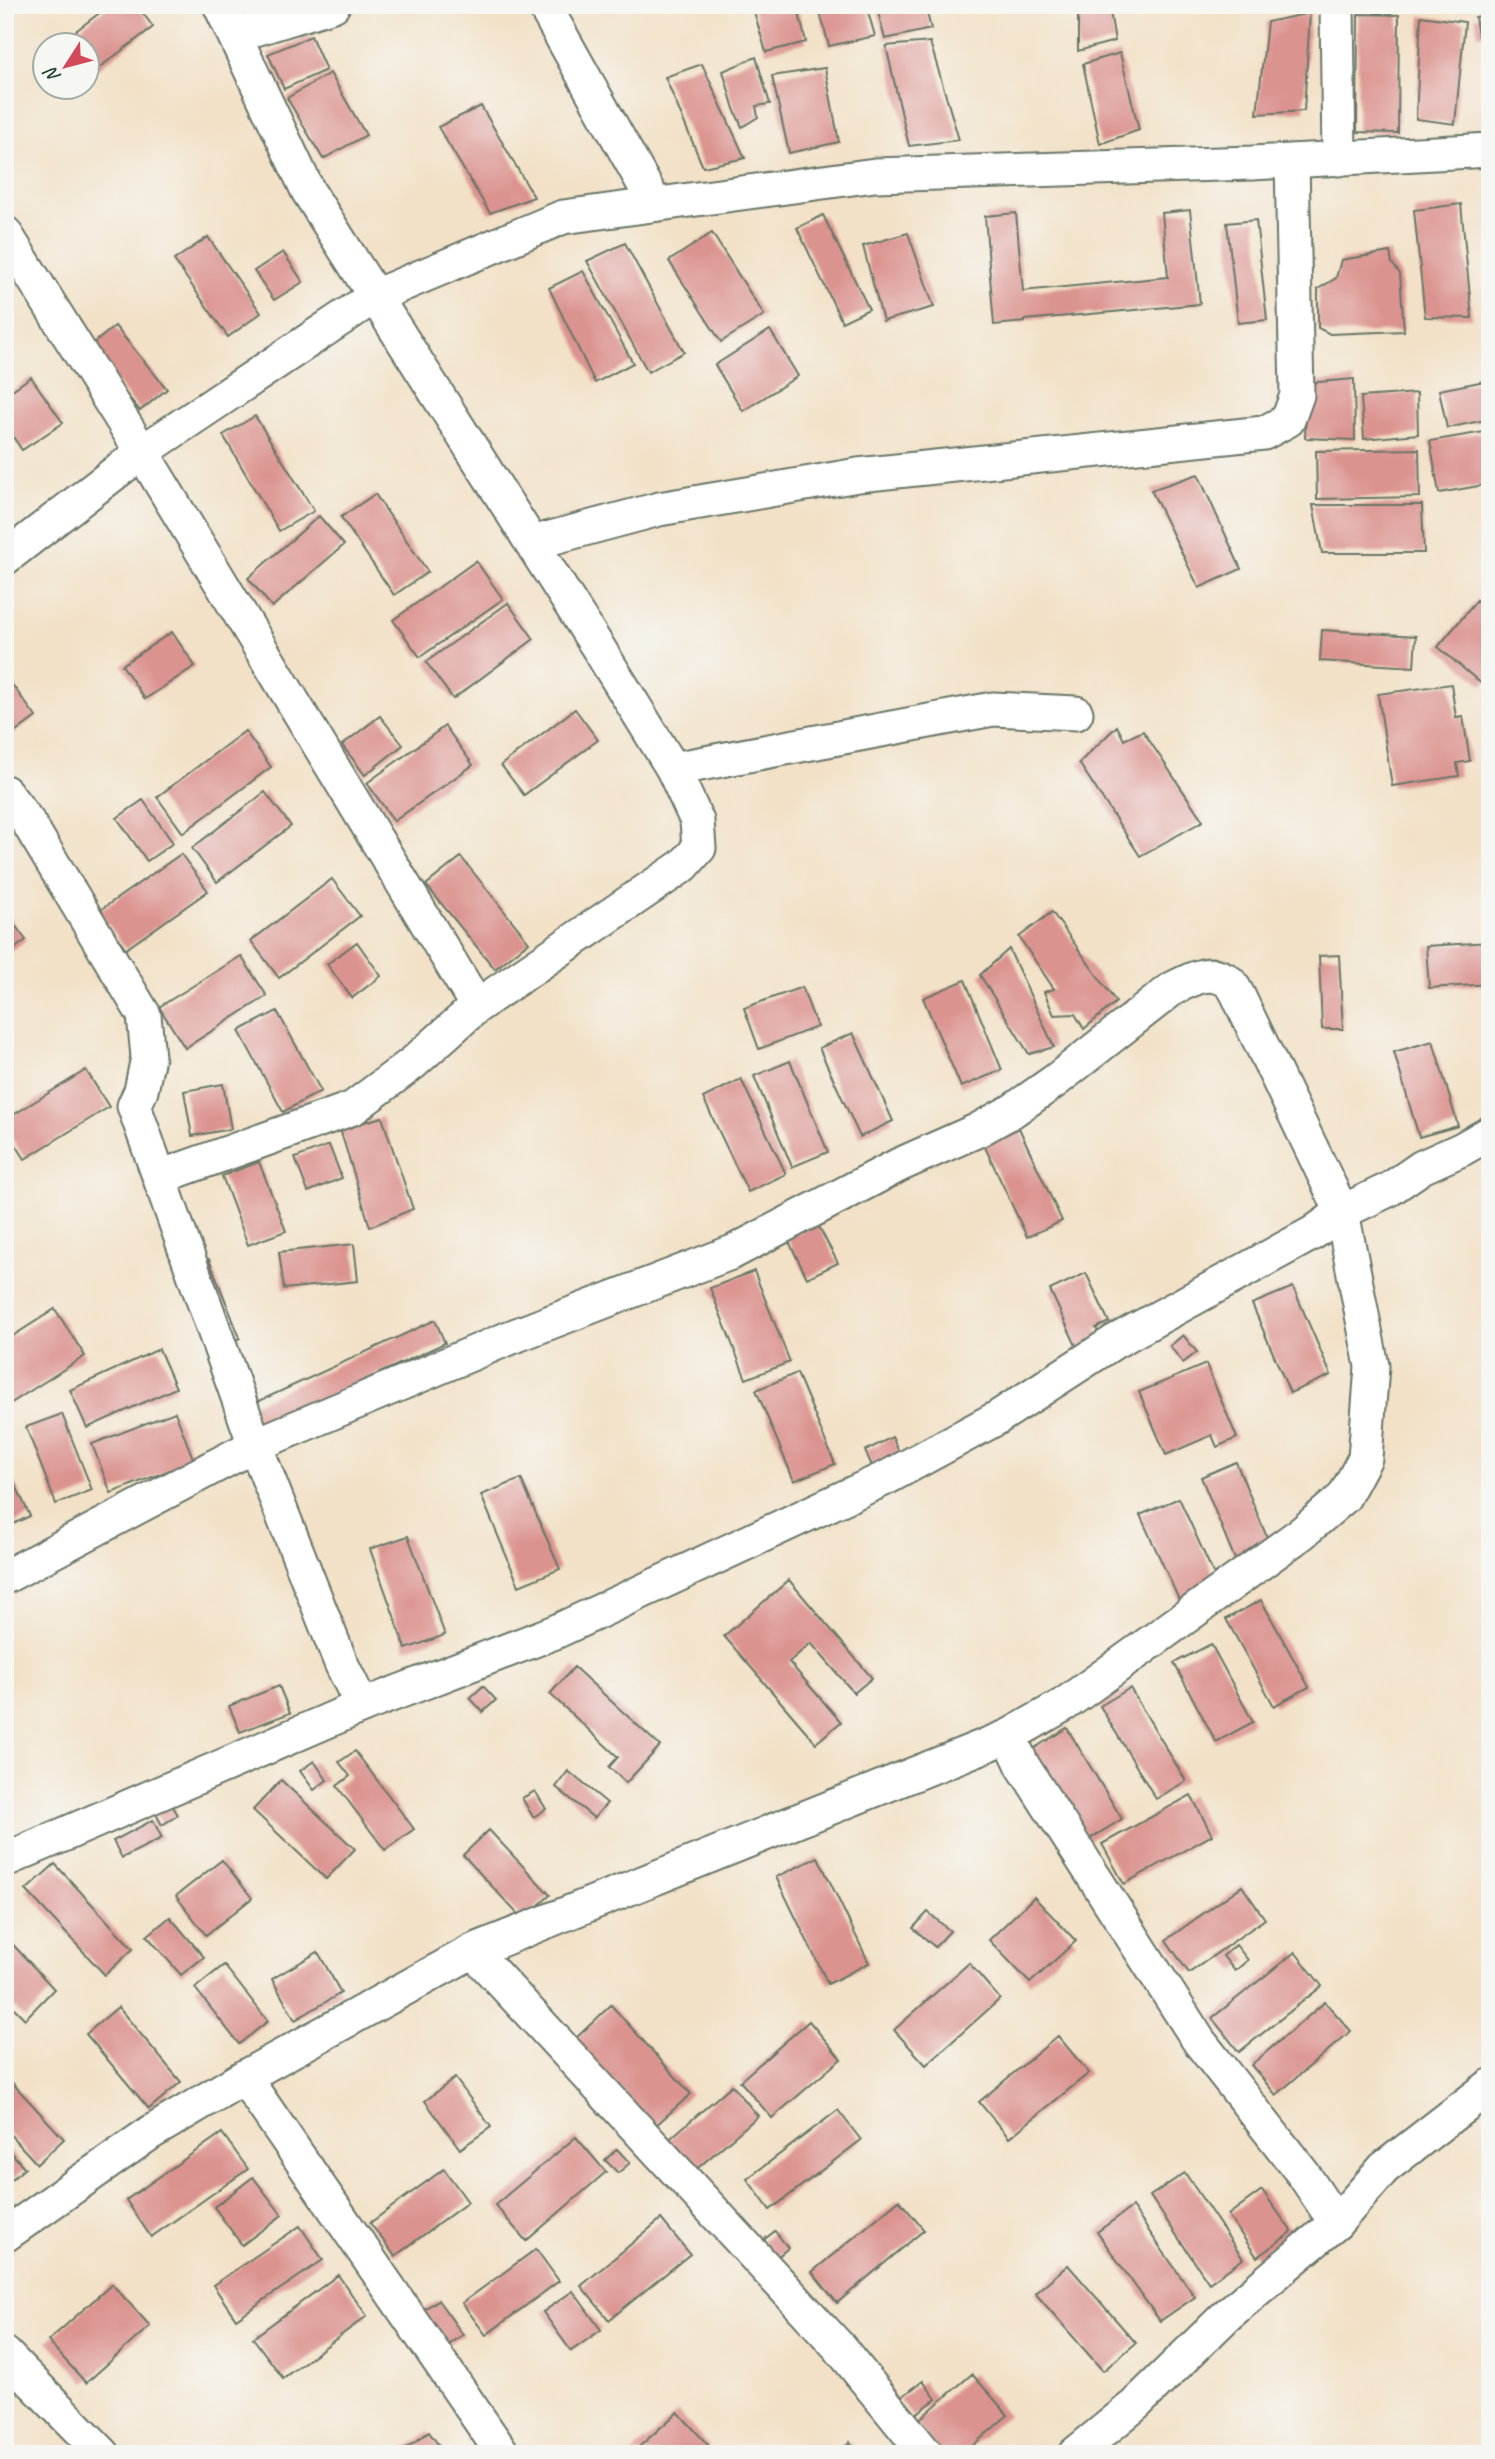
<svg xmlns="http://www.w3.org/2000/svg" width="1495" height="2459" viewBox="0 0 1495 2459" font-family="Caveat,sans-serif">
	<rect width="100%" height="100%" fill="#f6f6f2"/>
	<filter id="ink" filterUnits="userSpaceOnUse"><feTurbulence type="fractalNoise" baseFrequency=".0143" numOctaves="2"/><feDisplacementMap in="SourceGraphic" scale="14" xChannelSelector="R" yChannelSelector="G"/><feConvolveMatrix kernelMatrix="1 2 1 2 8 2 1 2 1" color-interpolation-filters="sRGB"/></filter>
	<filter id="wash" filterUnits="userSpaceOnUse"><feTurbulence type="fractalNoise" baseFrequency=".00686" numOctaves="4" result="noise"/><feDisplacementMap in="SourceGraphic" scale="28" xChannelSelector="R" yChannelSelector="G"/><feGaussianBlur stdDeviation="1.57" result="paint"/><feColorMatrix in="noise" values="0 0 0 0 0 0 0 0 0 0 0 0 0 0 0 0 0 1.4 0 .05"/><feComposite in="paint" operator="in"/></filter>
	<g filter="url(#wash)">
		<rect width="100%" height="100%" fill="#f2e1c7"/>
		<g id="blocks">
			<g fill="#db938f">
				<path d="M110,5H137L153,27L88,76V46H56Z"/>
				<path d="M752,5H797L806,42L766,52Z"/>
				<path d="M818,5H866L875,36L829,46Z"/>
				<path d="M876,5H925L931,29L885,39Z"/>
				<path d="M1109,5L1115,41L1078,51V17Z"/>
				<path d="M1372,5H1414V7L1374,14Z"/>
				<path d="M1310,13L1304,111L1257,114L1267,22Z"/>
				<path d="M1358,14L1399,15L1398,133L1357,132Z"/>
				<path d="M1490,15V34L1478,35L1475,17Z"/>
				<path d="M1421,16L1465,22L1455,124L1416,119Z"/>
				<path d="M311,36L326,70L284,89L268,54Z"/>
				<path d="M930,42L959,140L909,146L886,46Z"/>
				<path d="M1120,53L1139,130L1100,144L1083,64Z"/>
				<path d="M756,57L770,104L756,106L758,117L742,127L734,109L723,71Z"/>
				<path d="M702,64L745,158L703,167L665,77Z"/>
				<path d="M825,68L839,142L789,153L772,76Z"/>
				<path d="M330,73L366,135L323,159L287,98Z"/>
				<path d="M481,106L534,197L490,213L438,127Z"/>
				<path d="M1461,204L1472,318L1425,317L1414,210Z"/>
				<path d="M1190,210L1200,304L1025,320V322L994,325L985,216L1016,213L1023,291L1168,277L1162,213Z"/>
				<path d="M823,215L869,309L842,322L797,228Z"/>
				<path d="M1256,220L1267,320L1238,323L1227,223Z"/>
				<path d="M712,233L764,315L721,342L669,261Z"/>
				<path d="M908,233L934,307L883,321L863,246Z"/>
				<path d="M208,237L261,313L228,337L174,260Z"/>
				<path d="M625,243L684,352L648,372L587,261Z"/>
				<path d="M283,252L303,282L274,300L254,271Z"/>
				<path d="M1390,252L1392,263L1400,274L1404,331L1330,334L1318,328V289L1336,278L1341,260Z"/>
				<path d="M583,271L633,363L595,383L549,288Z"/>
				<path d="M115,326L167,389L140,411L88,348Z"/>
				<path d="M770,330L798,376L743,411L715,365Z"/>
				<path d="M31,377L63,423L22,450L5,425V395Z"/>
				<path d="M1354,379L1355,440L1305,438L1307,383Z"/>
				<path d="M1490,380V419L1447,428L1439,390Z"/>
				<path d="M1417,393L1418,434L1364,439L1361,397Z"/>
				<path d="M255,416L314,511L279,531L223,435Z"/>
				<path d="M1490,431V484L1439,493L1430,441Z"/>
				<path d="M1419,449L1420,497L1317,499L1316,451Z"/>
				<path d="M1198,474L1241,569L1199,588L1151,490Z"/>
				<path d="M375,494L428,572L394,595L341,517Z"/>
				<path d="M1313,505H1422L1424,553H1322Z"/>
				<path d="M319,516L344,545L272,607L248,578Z"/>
				<path d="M476,561L503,599L420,657L393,620Z"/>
				<path d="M1477,600L1490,611V676L1483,685L1438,647Z"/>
				<path d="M508,603L534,639L453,699L426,662Z"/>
				<path d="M1322,630L1416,636L1414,667L1320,661Z"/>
				<path d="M172,632L195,666L145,699L122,665Z"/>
				<path d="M5,675L36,717L5,740Z"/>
				<path d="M1451,684L1456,717L1463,716L1470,761L1457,763L1459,776L1392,786L1378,694Z"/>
				<path d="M575,709L598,740L524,795L501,765Z"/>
				<path d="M380,716L403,745L365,775L342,745Z"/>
				<path d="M445,726L473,765L394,821L367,783Z"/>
				<path d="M1117,726L1124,740L1143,731L1203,821L1140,856L1079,763Z"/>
				<path d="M245,731L271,767L183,833L157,797Z"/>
				<path d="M265,792L291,826L217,882L192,848Z"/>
				<path d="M143,800L173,843L147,861L117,818Z"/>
				<path d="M181,854L208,891L126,949L99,911Z"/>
				<path d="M461,857L529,942L495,969L426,885Z"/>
				<path d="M332,879L360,916L279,978L251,941Z"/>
				<path d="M5,912L26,940L5,956Z"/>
				<path d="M1052,912L1116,1002L1084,1029L1075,1014L1054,1015L1044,992L1054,989L1019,937Z"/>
				<path d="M357,942L381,976L352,998L327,964Z"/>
				<path d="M1490,942V984L1429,988L1426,946Z"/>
				<path d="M1009,949L1054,1047L1029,1054L980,975Z"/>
				<path d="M1339,955L1343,1029H1322L1319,956Z"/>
				<path d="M241,956L267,996L185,1048L159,1007Z"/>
				<path d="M965,980L1002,1070L961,1087L923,998Z"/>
				<path d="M802,987L817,1027L759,1049L744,1008Z"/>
				<path d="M277,1011L321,1091L283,1112L239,1031Z"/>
				<path d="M853,1033L893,1121L860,1137L819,1048Z"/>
				<path d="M1433,1041L1458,1126L1419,1137L1394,1052Z"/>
				<path d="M790,1061L828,1152L792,1167L754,1076Z"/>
				<path d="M86,1070L109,1107L25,1159L5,1128V1120Z"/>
				<path d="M741,1079L786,1174L748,1192L703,1098Z"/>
				<path d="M223,1084L231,1129L192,1136L184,1091Z"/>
				<path d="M382,1117L413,1209L370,1227L340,1129Z"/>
				<path d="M1019,1128L1062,1221L1027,1237L984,1145Z"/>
				<path d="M329,1145L342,1178L308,1192L295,1158Z"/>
				<path d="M259,1162L286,1231L248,1245L222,1176Z"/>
				<path d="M817,1223L838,1263L807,1278L787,1238Z"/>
				<path d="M354,1244L358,1281L284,1289L279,1252Z"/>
				<path d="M209,1259L240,1338L224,1345L193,1265Z"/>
				<path d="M754,1271L790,1362L746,1379L710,1288Z"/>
				<path d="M1086,1273L1109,1322L1096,1328L1102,1339L1078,1350L1050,1290Z"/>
				<path d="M1293,1287L1331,1375L1290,1393L1252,1304Z"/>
				<path d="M55,1309L85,1356L5,1407V1341Z"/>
				<path d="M435,1320L445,1343L254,1431L244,1408Z"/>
				<path d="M1183,1335L1197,1352L1183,1363L1170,1346Z"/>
				<path d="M159,1349L176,1388L87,1428L70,1390Z"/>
				<path d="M1206,1364L1237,1438L1217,1447L1212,1435L1166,1455L1139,1392Z"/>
				<path d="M797,1373L835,1464L794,1481L756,1390Z"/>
				<path d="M175,1412L194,1461L111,1493L92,1444Z"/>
				<path d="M62,1414L92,1490L56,1504L26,1427Z"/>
				<path d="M892,1437L901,1456L874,1470L865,1451Z"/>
				<path d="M5,1462L30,1516L5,1528Z"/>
				<path d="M1236,1462L1271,1547L1236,1562L1201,1477Z"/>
				<path d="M521,1479L560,1569L519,1586L481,1495Z"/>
				<path d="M1179,1498L1219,1586L1181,1604L1140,1515Z"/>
				<path d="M408,1536L445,1635L406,1649L370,1549Z"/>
				<path d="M789,1580L872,1678L854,1693L811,1643L789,1662L841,1722L816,1743L724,1636Z"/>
				<path d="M1261,1600L1309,1687L1274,1706L1226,1619Z"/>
				<path d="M1211,1644L1253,1722L1216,1742L1174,1663Z"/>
				<path d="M574,1667L660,1746L626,1783L609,1767L618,1757L550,1694Z"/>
				<path d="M279,1686L290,1713L240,1732L229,1706Z"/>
				<path d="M483,1686L496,1700L483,1712L470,1698Z"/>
				<path d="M1130,1688L1186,1781L1156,1799L1100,1706Z"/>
				<path d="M1067,1728L1122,1819L1088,1840L1033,1749Z"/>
				<path d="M355,1751L414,1829L385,1850L337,1786L350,1776L339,1762Z"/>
				<path d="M314,1761L327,1780L314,1790L300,1771Z"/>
				<path d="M568,1771L607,1803L594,1818L556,1787Z"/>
				<path d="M281,1780L355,1849L326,1879L253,1810Z"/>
				<path d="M535,1791L546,1809L533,1817L522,1798Z"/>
				<path d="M1191,1795L1212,1835L1124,1884L1102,1844Z"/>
				<path d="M171,1803L178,1815L162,1825L155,1812Z"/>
				<path d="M153,1820L162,1838L122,1858L113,1841Z"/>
				<path d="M489,1830L550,1895L523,1920L463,1855Z"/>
				<path d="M818,1857L869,1963L828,1984L776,1877Z"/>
				<path d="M222,1860L252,1898L206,1935L176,1896Z"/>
				<path d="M55,1864L133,1949L105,1975L26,1890Z"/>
				<path d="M1242,1886L1265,1919L1189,1973L1166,1940Z"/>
				<path d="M1034,1897L1076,1941L1030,1983L989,1940Z"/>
				<path d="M928,1912L950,1931L935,1947L913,1928Z"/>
				<path d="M170,1917L204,1957L181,1975L147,1936Z"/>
				<path d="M5,1936L54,1989L25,2019L5,1999Z"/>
				<path d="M1236,1945L1248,1960L1235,1971L1223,1956Z"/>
				<path d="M318,1952L341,1993L295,2020L272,1979Z"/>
				<path d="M1295,1952L1322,1986L1239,2052L1212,2018Z"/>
				<path d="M969,1963L1000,1999L926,2065L894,2030Z"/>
				<path d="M224,1965L268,2021L239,2044L195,1988Z"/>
				<path d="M1325,2002L1351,2031L1276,2095L1251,2065Z"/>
				<path d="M611,2005L691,2094L654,2127L575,2039Z"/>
				<path d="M118,2007L181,2082L149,2109L86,2034Z"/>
				<path d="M809,2021L841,2059L772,2118L740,2081Z"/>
				<path d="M1058,2036L1089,2073L1009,2138L979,2102Z"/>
				<path d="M5,2075L64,2139L37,2164L5,2129Z"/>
				<path d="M455,2078L491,2127L460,2149L425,2101Z"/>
				<path d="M732,2085L758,2116L692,2173L666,2142Z"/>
				<path d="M838,2110L861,2140L770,2210L747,2179Z"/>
				<path d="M222,2133L248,2169L151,2237L126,2200Z"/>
				<path d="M576,2137L606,2172L526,2241L495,2205Z"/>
				<path d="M5,2146L25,2168L5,2185Z"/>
				<path d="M617,2149L630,2163L618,2173L605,2160Z"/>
				<path d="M444,2169L468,2202L395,2256L370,2223Z"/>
				<path d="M1185,2173L1243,2259L1209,2283L1150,2196Z"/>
				<path d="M253,2177L282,2215L242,2245L214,2207Z"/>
				<path d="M1262,2190L1292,2232L1257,2257L1228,2215Z"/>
				<path d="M899,2200L924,2230L837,2303L812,2272Z"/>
				<path d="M1132,2207L1195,2297L1160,2321L1097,2232Z"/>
				<path d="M661,2219L690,2254L609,2320L581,2286Z"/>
				<path d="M300,2226L323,2260L236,2319L213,2285Z"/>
				<path d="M775,2231L788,2248L770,2263L756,2246Z"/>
				<path d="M536,2249L559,2281L486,2335L462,2303Z"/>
				<path d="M1068,2265L1136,2343L1103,2371L1035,2293Z"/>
				<path d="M338,2275L367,2316L283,2378L253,2338Z"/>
				<path d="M112,2284L150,2326L86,2383L48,2341Z"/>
				<path d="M573,2291L601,2330L571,2351L543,2312Z"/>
				<path d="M438,2300L463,2335L441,2350L416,2315Z"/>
				<path d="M972,2374L1008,2415L963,2454H941L915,2423Z"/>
				<path d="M923,2381L936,2399L912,2417L899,2399Z"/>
				<path d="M678,2412L709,2446L701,2454H631Z"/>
				<path d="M429,2432L445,2454H398Z"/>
				<path d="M850,2442L860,2454H836Z"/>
			</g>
		</g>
	</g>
	<g filter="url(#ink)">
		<use href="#blocks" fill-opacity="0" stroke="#697667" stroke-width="2"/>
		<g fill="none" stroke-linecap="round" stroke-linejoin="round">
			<defs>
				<g id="minor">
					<path d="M544,5L655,204"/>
					<path d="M1337,5L1339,159"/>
					<path d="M236,35L333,5"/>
					<path d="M5,233L142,452L477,1006"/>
					<path d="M532,543L659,509L858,475L1264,433L1288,420L1297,395L1292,161"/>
					<path d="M5,558L142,452L375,296L563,217L875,175L1252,163L1490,150"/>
					<path d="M673,769L993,709L1076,713"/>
					<path d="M5,792L28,822L144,1015L148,1057L141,1091L134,1106L255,1445L341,1663L362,1706L5,1860"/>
					<path d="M160,1177L353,1108L413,1063L477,1006L684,865L699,848L697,821L673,769L599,649L308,191L220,5"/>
					<path d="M5,1577L255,1445L509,1338L733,1252L899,1165L978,1130L1012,1111L1055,1081L1172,989C1190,980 1211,967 1229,982C1235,987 1240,999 1243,1006L1342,1212L1372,1366L1365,1458L1344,1497L1302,1533L1065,1704L1009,1736L1023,1766L1199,2041L1304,2175L1336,2223L1384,2168L1490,2086"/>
					<path d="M362,1706L555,1632L888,1477L997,1418L1114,1342L1313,1233L1342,1212L1390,1189L1422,1167L1462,1149L1490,1133"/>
					<path d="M473,1951L839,2347L926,2454"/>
					<path d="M244,2077L503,2454"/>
					<path d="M5,2235L150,2133L244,2077L473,1951L1009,1736"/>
					<path d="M5,2354L103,2454"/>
					<path d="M1075,2454L1135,2405L1227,2315L1336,2223"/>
				</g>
			</defs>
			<use href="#minor" stroke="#697667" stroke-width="37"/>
			<use href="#minor" stroke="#fff" stroke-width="33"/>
		</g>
	</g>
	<rect width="1495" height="2459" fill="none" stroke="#f6f6f2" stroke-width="28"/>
	<g transform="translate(66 66) rotate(234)"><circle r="33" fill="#f6f6f2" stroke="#a0aca6" stroke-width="2"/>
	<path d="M0-5L12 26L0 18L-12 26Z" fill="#d1495b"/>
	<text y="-10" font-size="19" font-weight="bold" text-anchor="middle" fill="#1f3d34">N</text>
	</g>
</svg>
